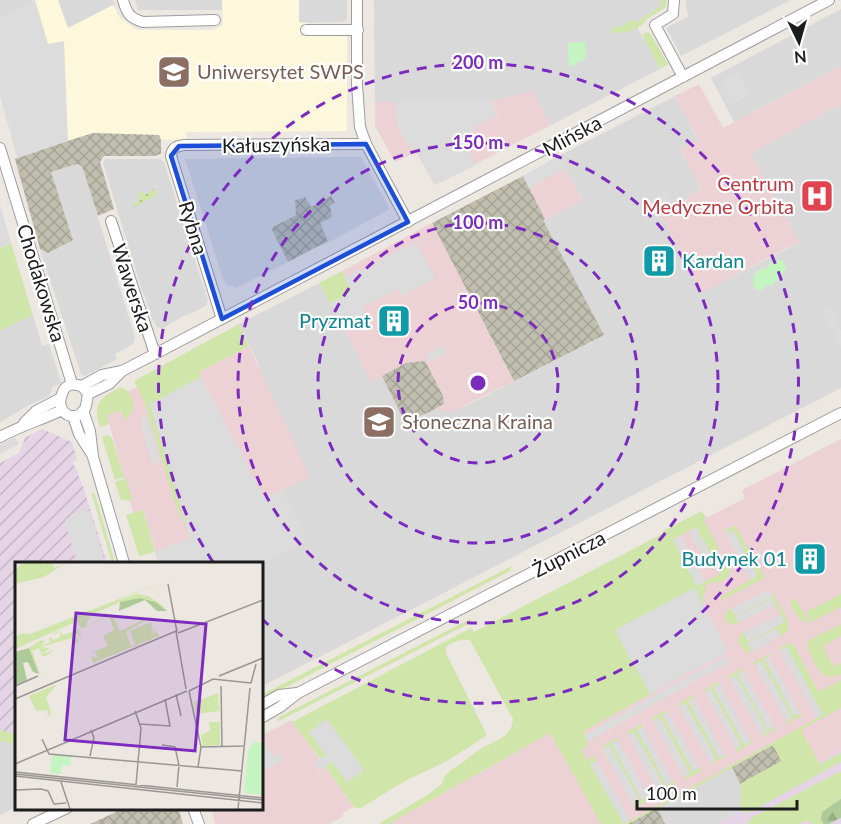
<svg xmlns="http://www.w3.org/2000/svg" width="841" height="824" viewBox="0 0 841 824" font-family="Lato,sans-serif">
	<defs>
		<pattern id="industrial-furrows" width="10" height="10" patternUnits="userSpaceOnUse" patternTransform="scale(1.5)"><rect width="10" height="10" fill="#e5d4e5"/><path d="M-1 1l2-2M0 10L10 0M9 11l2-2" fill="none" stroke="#c4b5c4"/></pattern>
		<pattern id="construction-cross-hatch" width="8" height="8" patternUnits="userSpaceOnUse" patternTransform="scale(1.5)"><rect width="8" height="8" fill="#c0beae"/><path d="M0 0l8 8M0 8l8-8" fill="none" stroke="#a4a395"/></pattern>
		<pattern id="forest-firs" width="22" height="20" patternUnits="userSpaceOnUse" patternTransform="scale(1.5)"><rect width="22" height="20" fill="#afca99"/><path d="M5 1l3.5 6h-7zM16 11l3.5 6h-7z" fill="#96ad83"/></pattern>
		<pattern id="garden-dots" width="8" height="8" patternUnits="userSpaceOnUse" patternTransform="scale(1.5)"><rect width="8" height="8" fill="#d0e5aa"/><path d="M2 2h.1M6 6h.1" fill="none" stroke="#b2c492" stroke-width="1.8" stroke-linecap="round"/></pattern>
	</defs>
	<rect width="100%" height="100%" fill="#ede7e2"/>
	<g fill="#dad9d9">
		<path d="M0,0H32V2L0,18Z"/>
		<path d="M58,0H113L115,4L67,29Z"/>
		<path d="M135,0H222L223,10H138Z"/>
		<path d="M299,0H347V19L344,22L299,23Z"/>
		<path d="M374,0H661V6L635,23L660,69L551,125L533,91L492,102H375Z"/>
		<path d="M686,0H791L681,56L666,28L689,16L687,12Z"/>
		<path d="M841,9V66L734,122L711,78Z"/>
		<path d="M675,96L698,140L680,149L701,189L687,196L688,199L660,214L702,292L799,243L751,153L841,104V388L261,687V565L307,540L282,490L258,363L239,324L319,283L331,303L371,381L382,376L403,417L422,408L466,406L603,335L543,220L582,200L559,156Z"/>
		<path d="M337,157H361L390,209L322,246V244L328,241L319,223L330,206L331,196L271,228L288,262L236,288L226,285L221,273L185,159Z"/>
		<path d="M106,159H160L164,162L208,301L206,306L186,316L185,315L162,329L157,327L151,316L144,293H143L103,163Z"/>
		<path d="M77,164L82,166L135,337L133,344L115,354L117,359L85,376L81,374L40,249L48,253L73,240L51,172Z"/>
		<path d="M33,315L42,346L49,344L61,382L60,384L53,386L49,396L29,405L0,422V331Z"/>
		<path d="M0,741L16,744V807L0,815Z"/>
		<path d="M732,767L740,784L741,795L740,810L717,824H665L657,808Z"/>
	</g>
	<g fill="#edd2d5">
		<path d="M841,66V104L751,153L791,228L800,243L787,248L702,292L660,214L687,200L686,197L701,189L680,149L698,139L675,96L699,84L723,128Z"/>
		<path d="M533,90L551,125L435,185L416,152L395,162L375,126V102H492Z"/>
		<path d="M559,156L582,200L545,219L523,176Z"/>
		<path d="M432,223L514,381L451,412L422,408L403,418L382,377L371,382L331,303L352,292L342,271Z"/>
		<path d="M249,346L310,477L282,490L307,540L261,565V563H159L143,510L133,513L107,415L121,411L124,419L130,393L128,391L138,387L144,401Z"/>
		<path d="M841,439V753L820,765L801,730L628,824H389L550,733L664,533L663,531L702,511L706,518L745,498L742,490Z"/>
		<path d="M291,720L354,807L342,813L344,816L329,824H215L211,808H261V736Z"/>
	</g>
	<path fill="url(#industrial-furrows)" d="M42,429L72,442L77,460L72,462L79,474L78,475L83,486L107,563H16V734L0,730V463L19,453L25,438Z"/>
	<path fill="#fdf8db" d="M36,0H58L68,28L113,5L119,17L137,30H214L223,25L222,0H299V22L306,23V36H347V131L186,132V139L161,140L159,135L93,133L55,145L17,158L0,97V19Z"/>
	<path fill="#e5d4e5" d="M841,750V824H717L807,772L806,770Z"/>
	<g fill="url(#construction-cross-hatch)">
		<path d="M93,133L159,135L161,140V154L154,156H104L100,162L114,209L98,216L82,166L77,164L51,172L73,240L48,253L40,249L15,159L55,145Z"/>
		<path d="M523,176L545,219L543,220L604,335L514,381L432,223Z"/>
		<path d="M331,196L335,203L330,206L332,217L320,223L328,241L288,262L271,228L296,215L295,200L305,197L311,207Z"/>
		<path d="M425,361L443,396L444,404L429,412L410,420L403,418L382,376L406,363Z"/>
		<path d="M773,745L782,761L740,784L732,767Z"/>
		<path d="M125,808H178L183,824H90Z"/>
		<path d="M657,808L665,824H628Z"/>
	</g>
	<g fill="#d0e5aa">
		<path d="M661,0H666V7L644,21L645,23C630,33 630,32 612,33L611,28L620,27L632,19L635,23L661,6Z"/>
		<path d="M647,32L650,33L668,64L660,69L642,35Z"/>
		<path d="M11,243L33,315L0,331V248Z"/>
		<path d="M342,271L352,292L330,303L319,283Z"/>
		<path d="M239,324L249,346L199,372L201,377L150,404L190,539L174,500L144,401L134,381Z"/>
		<path d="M121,387C135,393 139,412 124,420L121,411L107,415L109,424L100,427C92,403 101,397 121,387Z"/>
		<path d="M107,435L110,436L113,441L124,477L115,480L102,437Z"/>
		<path d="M126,478L132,498L129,501L121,500L115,482Z"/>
		<path d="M91,492L95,494L115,563H112Z"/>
		<path d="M143,510L155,552L139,556L126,515Z"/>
		<path d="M702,511L706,519L704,520L719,549L717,552L711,555L696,527L674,539L697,585L720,574L716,566L709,569L710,567L721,561L729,568L730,574L727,578L716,584L714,581L704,586L706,589L703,596L704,606L694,589L615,631L638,672L656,691L584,731L588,746L582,749L587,760L594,756L597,761L590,764L624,824L823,715L786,648L781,650H779V648L791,643L794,645L818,692L841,680V708L801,730L820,764L841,753V762L750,812L745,813L740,810L741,795L740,784L781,761L773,745L628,824H601L550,733L389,824H378L426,796L442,784C444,773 451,770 460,764C467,759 473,754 480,749C493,741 512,738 513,719L470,640C462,638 451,642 446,648V653L486,733V736L447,761L405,781L361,808H357L354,807L325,766L332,762L364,770L326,755L320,759L292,722L471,628L474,632L664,533L663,531Z"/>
		<path d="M736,525L747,547H749L765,578L722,600L720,598L721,597L757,576L733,530L726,533L724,531Z"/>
		<path d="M512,566L510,571L261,700V695Z"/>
		<path d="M773,594L788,621V631L781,636L776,628L747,643L752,652H745L738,641L740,635L744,632L748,640L784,622L772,598L736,616L739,623C727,628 719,615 731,608L735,615L771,597L770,595Z"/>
		<path d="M841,594V607L811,622L806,612Z"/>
		<path d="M795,598L809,623C797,622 795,612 790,603L791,601Z"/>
		<path d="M470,619L472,622L277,722L279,717Z"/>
		<path d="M841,624V636L823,646L833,666L841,663V674C837,676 831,678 826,676C818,674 807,650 807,641Z"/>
		<path d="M770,654V656L764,659L795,716L800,713L802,714L801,716L789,723H786V722L792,718L761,661L755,665L753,664L754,662Z"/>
		<path d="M742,668L744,669L743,671L739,674L769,730L774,727L776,729L762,737H761V735L766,732L736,676L730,679L728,677Z"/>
		<path d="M717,682H719V684L714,687L744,744L750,741H752L751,743L738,751H736V748L741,745L711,689L705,692L703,691Z"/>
		<path d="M692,696H694V698L688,702L719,757L724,755L727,756L712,764H710L716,760L685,703L679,706L678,705V704Z"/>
		<path d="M667,710L668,712L663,716L693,771L699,768L701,769V771L686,779H684V777L690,773L660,718L652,720V718Z"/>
		<path d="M641,724L643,725V727L637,730L668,786L673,782L676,783L675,785L660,793H659L658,791L665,787L634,732L628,735L626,733Z"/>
		<path d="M0,730L16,734V744L0,741Z"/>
		<path d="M616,738L618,740L612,744L642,800L648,796L650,797V799L636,807H634L633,805L639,802L608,746L602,749L601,747Z"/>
		<path d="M841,771V799L822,812L821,820L824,824H812L809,821H805L799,824H747L753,817Z"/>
	</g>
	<path fill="url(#forest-firs)" d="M841,799V818L829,824H824L821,820L822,812Z"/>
	<g fill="#c4f5c0">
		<path d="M586,42V58L569,67L568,43Z"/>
		<path d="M775,260C781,259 784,261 786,267C784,276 776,280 771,286L766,285L762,290L755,289C752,284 752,273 759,270C760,269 767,268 768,268L770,263Z"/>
	</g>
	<path fill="url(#garden-dots)" d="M155,188L157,195L134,207L133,205L135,204V202L139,201L138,192H142V194L149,193Z"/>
	<g fill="#dcdcdc">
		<path d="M35,0L48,44L64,41L68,141L17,158L0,97V18Z"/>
		<path d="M739,72L750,94L732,104L720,82Z"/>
		<path d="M395,102H492L498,115L475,127L476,130L463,137L476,165L435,185L417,152L414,153L398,128L396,114Z"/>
		<path d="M559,156L566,169L543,179L544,181L529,188L523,176Z"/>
		<path d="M664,189L673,207L666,210L657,193Z"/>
		<path d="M0,204L11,243L0,248Z"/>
		<path d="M416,242L435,278L402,296L398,289L362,307L365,315L343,326L331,303L352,292L345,278Z"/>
		<path d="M829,305L841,331V347L826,318L821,307Z"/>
		<path d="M443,346L447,353L429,362L425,355Z"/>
		<path d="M201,377L264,498L282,490L307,540L261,565V563H159L155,552L190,538L150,404Z"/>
		<path d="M147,416L160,462L152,464L141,423V418Z"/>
		<path d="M15,437L19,444L0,454V445Z"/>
		<path d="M77,509L90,511L105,563H77L65,521Z"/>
		<path d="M696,527L711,555L704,559L689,531Z"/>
		<path d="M733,530L757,576L750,580L726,533Z"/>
		<path d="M681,536L705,582L697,586L673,540Z"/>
		<path d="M694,588L728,652L689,673L687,670L685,671L686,674L650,694L615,630Z"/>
		<path d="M768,590L771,597L735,615L731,608Z"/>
		<path d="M772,598L776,605L739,623L735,616Z"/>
		<path d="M781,614L785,622L748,641L744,632Z"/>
		<path d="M776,628L781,636L752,652L747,643Z"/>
		<path d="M787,647L823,715L817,718L780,650Z"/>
		<path d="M725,656L728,663L587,742L585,735Z"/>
		<path d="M769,657L800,713L794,716L764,659Z"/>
		<path d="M761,661L792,717L786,721L755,665Z"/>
		<path d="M743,671L774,727L768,730L738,674Z"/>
		<path d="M736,675L767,732L761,735L730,679Z"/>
		<path d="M719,684L750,741L744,744L713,687Z"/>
		<path d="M711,689L741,746L736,748L705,692Z"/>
		<path d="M694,698L724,755L719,758L688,701Z"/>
		<path d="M685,703L716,759L710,763L679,706Z"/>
		<path d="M668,712L699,768L694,772L662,715Z"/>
		<path d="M659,717L690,774L684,777L653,721Z"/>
		<path d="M327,719L364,770L347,782L332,762L319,771L314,763L326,755L309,732Z"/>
		<path d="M643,727L673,782L667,786L637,730Z"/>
		<path d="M634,732L665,788L658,791L628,735Z"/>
		<path d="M618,740L648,796L642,800L611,743Z"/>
		<path d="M265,741L273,756L279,753L283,760L261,772V743Z"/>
		<path d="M609,745L640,801L633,805L602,749Z"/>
		<path d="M597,761L630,820L624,824L590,764Z"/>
	</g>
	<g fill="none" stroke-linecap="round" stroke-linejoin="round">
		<defs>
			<g id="minor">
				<path d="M123,0C127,14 130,18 143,22L215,20"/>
				<path d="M357,0V84L360,127L366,144L408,222"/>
				<path d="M674,0L673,14L655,25L683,77"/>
				<path d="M306,30H358"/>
				<path d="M0,148L72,384"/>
				<path d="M111,221L155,354"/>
				<path d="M222,319L171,156C172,147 177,146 185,145L366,144"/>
				<path d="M72,384L82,386L88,394C87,399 87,404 85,409C76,424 54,414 62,394C64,388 66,386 72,384Z"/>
				<path d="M82,386L102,375L122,371L155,354L829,0"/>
				<path d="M88,394L109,384L122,371"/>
				<path d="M83,411L90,431L93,457L124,563"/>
				<path d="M73,416L79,434L91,453"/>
				<path d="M24,423L36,411L59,399"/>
				<path d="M0,437C20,426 41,420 62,410"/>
				<path d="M261,705L279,695L297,693"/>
				<path d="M261,718L280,707L298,693L841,413"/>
				<path d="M193,808L199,824"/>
				<path d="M33,824L67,808"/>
			</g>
		</defs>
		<use href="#minor" stroke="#9d9d9d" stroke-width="12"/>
		<use href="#minor" stroke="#fff" stroke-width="10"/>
	</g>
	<path fill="#1d4ed8" fill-opacity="0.2" stroke="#1d4ed8" stroke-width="4.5" stroke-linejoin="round" d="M366,144L408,222L222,319L171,156L179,146Z"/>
	<g fill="none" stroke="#7b2cbf" stroke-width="3" stroke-dasharray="10 8">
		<circle cx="478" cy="383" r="80"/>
		<circle cx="478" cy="383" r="160"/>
		<circle cx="478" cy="383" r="240"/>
		<path d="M213 562A320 320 0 1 1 262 619"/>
	</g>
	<defs>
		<symbol id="university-square" viewBox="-11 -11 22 22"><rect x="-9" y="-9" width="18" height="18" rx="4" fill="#8d6e63" stroke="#fff"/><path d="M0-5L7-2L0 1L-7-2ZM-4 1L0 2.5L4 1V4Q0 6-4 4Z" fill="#fff"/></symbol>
		<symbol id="hospital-square" viewBox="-11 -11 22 22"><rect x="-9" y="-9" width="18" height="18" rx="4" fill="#e0444e" stroke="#fff"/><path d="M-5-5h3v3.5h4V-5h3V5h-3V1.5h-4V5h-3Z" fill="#fff"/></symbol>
		<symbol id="building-square" viewBox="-11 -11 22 22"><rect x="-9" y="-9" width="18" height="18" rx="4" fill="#0f9aa8" stroke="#fff"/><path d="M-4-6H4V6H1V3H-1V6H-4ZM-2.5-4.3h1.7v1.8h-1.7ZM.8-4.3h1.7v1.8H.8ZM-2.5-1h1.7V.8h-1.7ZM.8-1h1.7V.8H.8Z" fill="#fff"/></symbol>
		<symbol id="school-square" viewBox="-11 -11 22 22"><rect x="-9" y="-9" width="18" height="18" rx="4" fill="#8d6e63" stroke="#fff"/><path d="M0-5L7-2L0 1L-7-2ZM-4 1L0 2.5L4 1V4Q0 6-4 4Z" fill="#fff"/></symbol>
	</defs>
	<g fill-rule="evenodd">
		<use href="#university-square" x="155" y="53" width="38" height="38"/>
		<use href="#hospital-square" x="798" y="177" width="38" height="38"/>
		<use href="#building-square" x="640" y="242" width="38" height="38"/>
		<use href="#building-square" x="375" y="302" width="38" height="38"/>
		<use href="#school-square" x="360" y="403" width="38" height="38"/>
		<use href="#building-square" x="791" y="540" width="38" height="38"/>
	</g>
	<g text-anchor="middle" stroke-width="4.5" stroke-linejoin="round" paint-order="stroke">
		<g font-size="20" fill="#785e54" stroke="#fff" text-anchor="start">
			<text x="197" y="79">Uniwersytet SWPS</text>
			<text x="402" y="429">Słoneczna Kraina</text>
		</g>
		<g font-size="20" fill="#1c1c1c" stroke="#fff">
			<text transform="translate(572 136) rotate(-28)" y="7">Mińska</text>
			<text transform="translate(276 145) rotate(-1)" y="7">Kałuszyńska</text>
			<text transform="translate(193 228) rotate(73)" y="7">Rybna</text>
			<text transform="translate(41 283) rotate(73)" y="7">Chodakowska</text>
			<text transform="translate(132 288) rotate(72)" y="7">Wawerska</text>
			<text transform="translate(569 554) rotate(-27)" y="7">Żupnicza</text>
		</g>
		<g font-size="20" fill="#be3a42" stroke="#fff" text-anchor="end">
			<text x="794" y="191">Centrum<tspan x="794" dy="23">Medyczne Orbita</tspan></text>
		</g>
		<g font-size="20" fill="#0d838f" stroke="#fff" text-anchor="end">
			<text x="682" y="268" text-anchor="start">Kardan</text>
			<text x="371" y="328">Pryzmat</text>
			<text x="787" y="566">Budynek 01</text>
		</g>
	</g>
	<g transform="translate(15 562)">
		<rect width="248" height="248" fill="#ede7e2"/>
		<path d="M10,0H36L39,6L52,0L29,15L0,22V7ZM150,19L100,40L122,32L133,34L146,42L152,49L132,37L105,40L0,87V75L7,71L15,72ZM97,52L105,69L141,52L111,70L116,84L120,82L115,69L136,60L139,73L141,68L144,74L78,101L76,94L83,96L80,90L75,91L93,84L88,74L99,68L94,54L63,68L68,79L63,72L59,73L64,79L58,83L60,75L26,85L34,86L28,92L39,88L31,94H27L24,86L17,89L28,121L14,86L26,78L30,79L26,84L35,80L34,75L39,78L46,74L44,70L35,73L43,69L49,73L66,66L63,60L57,61L76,54L70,64ZM42,122L31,136L36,149L35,154L30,157L34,153L32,148L21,149L14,134ZM203,131L204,149L181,152L179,140ZM194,160H205V183L188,184L186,173L195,169Z" fill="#d0e5aa"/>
		<path d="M125,36L140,40L152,49H142L130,38L104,49L105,40ZM14,86L24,112L18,110L13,100L8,101L12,118L0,123V90Z" fill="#afca99"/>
		<path d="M239,180L247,181V233L229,231L233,189ZM37,194H56L55,204L47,203L46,212L35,211Z" fill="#c4f5c0"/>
		<path fill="none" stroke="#999693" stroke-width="1.5" d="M153,22L162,70M163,71L248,38M204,114L248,96M236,121L241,102M0,124L23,114M206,124L207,185M174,129L186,185L183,205M174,129L198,117L236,121M161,132L166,154M0,137L161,69L171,127M120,149L126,166L121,223M125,162L155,164L150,137M27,177L34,192L227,209M147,183L160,185L164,203L162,225M186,185L230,184M75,194L79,176L76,168M0,202L172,129M0,210L248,236M0,212L248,238M0,214L248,241M46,220L55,247M0,228L26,227L33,229L39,242L51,241M223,247L235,126"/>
		<path fill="#7b2cbf" fill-opacity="0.15" stroke="#7b2cbf" stroke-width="3" d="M61,51L191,62L180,189L50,178Z"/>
		<rect width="248" height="248" fill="none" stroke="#1c1c1c" stroke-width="3"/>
	</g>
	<circle cx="478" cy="383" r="9" fill="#7b2cbf" stroke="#fff" stroke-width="3"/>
	<g font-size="18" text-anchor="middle" font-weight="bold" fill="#7b2cbf" stroke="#fff" stroke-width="4.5" stroke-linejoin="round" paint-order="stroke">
		<text x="478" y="69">200 m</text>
		<text x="478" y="149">150 m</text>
		<text x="478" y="229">100 m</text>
		<text x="478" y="309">50 m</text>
	</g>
	<g transform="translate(799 42) rotate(175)" stroke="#ffffff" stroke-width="4.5" paint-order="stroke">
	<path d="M0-4.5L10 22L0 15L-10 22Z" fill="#1c1c1c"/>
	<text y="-9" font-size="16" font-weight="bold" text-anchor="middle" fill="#1c1c1c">N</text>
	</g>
	<path d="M637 800v9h160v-9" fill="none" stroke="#1c1c1c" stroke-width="3"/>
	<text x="646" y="800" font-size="18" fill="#1c1c1c" stroke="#ffffff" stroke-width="4.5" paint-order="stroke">100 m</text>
</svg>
